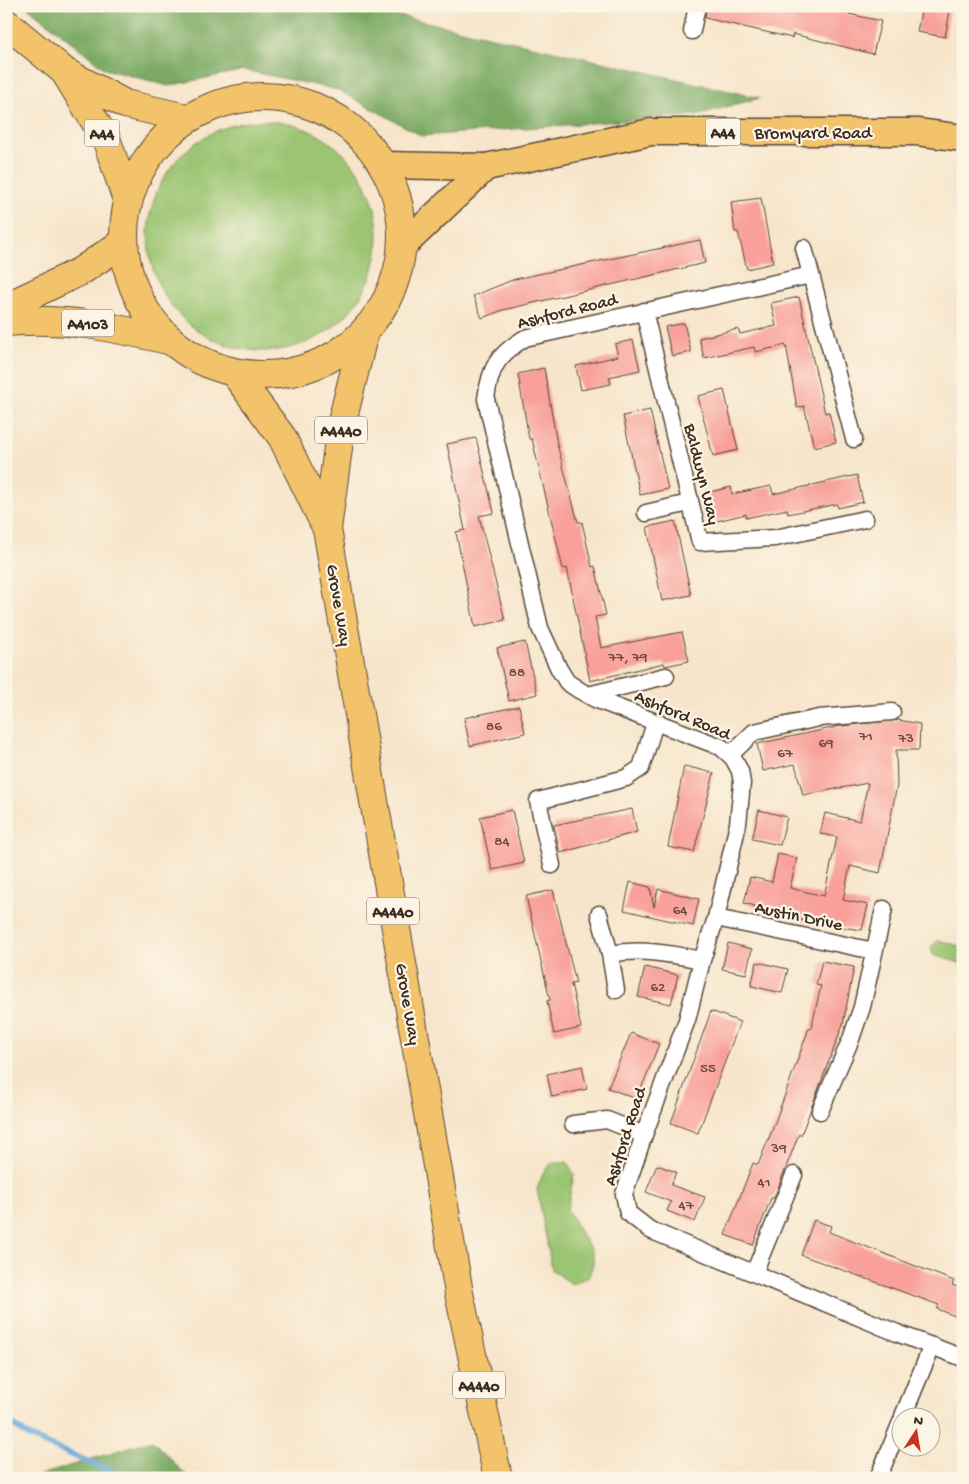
<svg xmlns="http://www.w3.org/2000/svg" width="969" height="1484" viewBox="0 0 969 1484" font-family="'Gochi Hand',sans-serif">
	<rect width="100%" height="100%" fill="#fcf5e5"/>
	<filter id="ink" filterUnits="userSpaceOnUse"><feTurbulence type="fractalNoise" baseFrequency=".02" numOctaves="2"/><feDisplacementMap in="SourceGraphic" scale="10" xChannelSelector="R" yChannelSelector="G"/><feConvolveMatrix kernelMatrix="1 2 1 2 8 2 1 2 1" color-interpolation-filters="sRGB"/></filter>
	<filter id="wash" filterUnits="userSpaceOnUse"><feTurbulence type="fractalNoise" baseFrequency=".0096" numOctaves="4" result="noise"/><feDisplacementMap in="SourceGraphic" scale="20" xChannelSelector="R" yChannelSelector="G"/><feGaussianBlur stdDeviation="1.12" result="paint"/><feColorMatrix in="noise" values="0 0 0 0 0 0 0 0 0 0 0 0 0 0 0 0 0 1.4 0 .05"/><feComposite in="paint" operator="in"/></filter>
	<g filter="url(#wash)">
		<rect width="100%" height="100%" fill="#f7e5cb"/>
		<g fill="#9bc572" stroke="#6b7848">
			<circle cx="263" cy="236" r="115"/>
			<path d="M938,940L963,947V964L933,955L931,947Z"/>
			<path d="M553,1162H567L574,1174L567,1211C575,1218 574,1223 579,1231C590,1250 600,1254 588,1277L572,1284L552,1270L537,1189L544,1171Z"/>
		</g>
		<g fill="#7caa64" stroke="#5c6a41">
			<path d="M26,6H356L760,98L697,115L422,136L338,90L244,70L168,86L105,69Z"/>
			<path d="M152,1440L189,1478H34V1477Z"/>
		</g>
		<g fill="none" stroke-linecap="round" stroke-linejoin="round">
			<path stroke="#64a8d9" stroke-width="6" d="M6,1420L30,1437L127,1478"/>
		</g>
		<g id="blocks">
			<g fill="#f8a099">
				<path d="M707,6H813L881,21L873,54L793,34L792,38L705,18Z"/>
				<path d="M922,6H951L945,37L917,32Z"/>
				<path d="M761,198L773,263L747,269L738,232H735L731,202Z"/>
				<path d="M700,240L705,263L503,310L482,318L473,296L515,279Z"/>
				<path d="M799,297L825,413L829,412L836,442L814,447L804,406L797,408L786,345L755,352L754,347L704,358L699,338L738,329L740,334L776,326L771,303Z"/>
				<path d="M684,323L691,352L672,356L665,327Z"/>
				<path d="M633,340L640,370L609,377L611,384L581,390L576,366L618,356L615,344Z"/>
				<path d="M544,368L557,444L578,522H582L592,567L595,566L606,615L595,617L601,648L682,632L689,661L665,666L664,663L590,681L567,568L563,569L532,439H529L518,374Z"/>
				<path d="M724,390L738,450L713,456L698,396Z"/>
				<path d="M650,410L668,489L640,495L623,416Z"/>
				<path d="M476,438L494,513L479,516L505,620L475,627L456,532L465,530L447,444Z"/>
				<path d="M857,475L863,502L838,508L837,504L788,514L787,509L746,518V514L713,522L706,493L731,487L732,494L771,486L773,494Z"/>
				<path d="M675,521L691,595L662,601L647,527Z"/>
				<path d="M525,642L537,694L509,701L497,648Z"/>
				<path d="M519,706L525,733L470,746L464,718Z"/>
				<path d="M898,720L920,724L919,750H896L897,785L880,873L850,866L843,900L868,905L862,930L817,924L754,909L755,906L744,903L750,877L772,882L778,854L797,858L790,888L824,896L837,837L820,834L825,813L860,821L868,783L803,795L795,764L763,771L757,744L841,726Z"/>
				<path d="M684,766L714,773L694,852L668,847Z"/>
				<path d="M632,809L637,832L560,853L554,825Z"/>
				<path d="M512,810L524,863L492,870L480,817Z"/>
				<path d="M759,810L787,817L780,845L752,839Z"/>
				<path d="M630,882L650,887L654,907L658,889L699,899L693,926L624,910Z"/>
				<path d="M553,890L576,983L571,984L581,1028L554,1034L547,1001L550,1000L526,896Z"/>
				<path d="M728,943L752,949L746,974L722,969Z"/>
				<path d="M822,961L854,967L843,1024L801,1135L799,1134L774,1198H771L753,1245L725,1235L753,1163L758,1165L773,1128L809,1028L811,1029L821,986L816,985Z"/>
				<path d="M757,962L788,969L782,993L751,986Z"/>
				<path d="M645,967L678,975L671,1004L638,997Z"/>
				<path d="M711,1011L740,1022L698,1133L671,1123Z"/>
				<path d="M631,1033L659,1044L637,1099L608,1088Z"/>
				<path d="M582,1066L587,1089L552,1097L547,1074Z"/>
				<path d="M657,1165L676,1172L671,1185L705,1197L695,1222L667,1211L671,1202L646,1192Z"/>
				<path d="M814,1220L831,1226L829,1232L954,1281L952,1285L963,1289V1319L937,1309L939,1305L801,1255Z"/>
			</g>
		</g>
	</g>
	<g filter="url(#ink)">
		<use href="#blocks" fill-opacity="0" stroke="#574638" stroke-width="1"/>
		<g fill="none" stroke-linecap="round" stroke-linejoin="round">
			<defs>
				<g id="street">
					<path d="M692,31L697,6"/>
					<path d="M804,248L854,439"/>
					<path d="M811,275L525,338C497,355 490,368 486,399L540,628L559,669L567,682L579,690L595,699L721,747L733,758L740,771L742,783L738,824L716,918L702,960L687,1020L644,1135L624,1194L628,1213L650,1230L897,1333L963,1358"/>
					<path d="M644,311L700,542L775,538L865,519"/>
					<path d="M646,513L689,503"/>
					<path d="M588,695L666,676"/>
					<path d="M730,755L754,732L819,718L892,712"/>
					<path d="M552,865L538,801L626,778L641,768L655,723"/>
					<path d="M599,914L610,954L616,990"/>
					<path d="M716,918L874,951"/>
					<path d="M610,954C641,948 671,954 702,960"/>
					<path d="M820,1111L851,1039L862,1007L884,909"/>
					<path d="M573,1124L607,1120L644,1135"/>
					<path d="M754,1273L794,1175"/>
					<path d="M903,1416L932,1346"/>
					<path d="M878,1478L902,1420"/>
				</g>
				<g id="primary">
					<path d="M383,165L486,167L651,132H917L963,138"/>
					<path d="M403,246L486,167"/>
				</g>
				<g id="highway">
					<path d="M6,23L65,72L125,104L186,118"/>
					<path d="M66,74L107,141L127,200"/>
					<circle cx="263" cy="236" r="139"/>
					<path d="M6,307L81,271L122,243"/>
					<path d="M6,322C65,317 112,327 168,340"/>
					<path d="M235,374L282,437L327,529L459,1293L498,1478"/>
					<path d="M327,529L341,426L364,333"/>
				</g>
			</defs>
			<use href="#street" stroke="#574638" stroke-width="19"/>
			<use href="#primary" stroke="#574638" stroke-width="29"/>
			<use href="#highway" stroke="#574638" stroke-width="30"/>
			<use href="#street" stroke="#fff" stroke-width="16"/>
			<use href="#primary" stroke="#f2c36a" stroke-width="26"/>
			<use href="#highway" stroke="#f2c36a" stroke-width="28"/>
		</g>
	</g>
	<g text-anchor="middle" stroke-width="4.5" stroke-linejoin="round" paint-order="stroke">
		<g font-size="15" fill="#6a483d">
			<text x="628" y="661">77, 79</text>
			<text x="517" y="676">88</text>
			<text x="494" y="730">86</text>
			<text x="866" y="740">71</text>
			<text x="906" y="742">73</text>
			<text x="826" y="747">69</text>
			<text x="785" y="757">67</text>
			<text x="502" y="845">84</text>
			<text x="680" y="914">64</text>
			<text x="658" y="991">62</text>
			<text x="708" y="1072">55</text>
			<text x="779" y="1152">39</text>
			<text x="764" y="1186">41</text>
			<text x="686" y="1209">47</text>
		</g>
		<g fill="#fcf5e5" stroke="#75675a" stroke-width="1">
			<rect x="705.5" y="118.5" width="35" height="27" rx="4"/>
			<rect x="84.5" y="119.5" width="35" height="27" rx="4"/>
			<rect x="62" y="309.5" width="52" height="27" rx="4"/>
			<rect x="315" y="416.5" width="52" height="27" rx="4"/>
			<rect x="367" y="897.5" width="52" height="27" rx="4"/>
			<rect x="453" y="1371.5" width="52" height="27" rx="4"/>
		</g>
		<g font-size="16" font-weight="bold" fill="#3b2a1e">
			<text x="723" y="138">A44</text>
			<text x="102" y="139">A44</text>
			<text x="88" y="329">A4103</text>
			<text x="341" y="436">A4440</text>
			<text x="393" y="917">A4440</text>
			<text x="479" y="1391">A4440</text>
		</g>
		<g font-size="18" fill="#3b2a1e" stroke="#fcf5e5">
			<text x="813" y="138">Bromyard Road</text>
			<text transform="translate(567 310) rotate(-14)" y="6">Ashford Road</text>
			<text transform="translate(703 474) rotate(76)" y="6">Baldwyn Way</text>
			<text transform="translate(340 605) rotate(80)" y="6">Grove Way</text>
			<text transform="translate(683 714) rotate(23)" y="6">Ashford Road</text>
			<text transform="translate(799 915) rotate(12)" y="6">Austin Drive</text>
			<text transform="translate(409 1004) rotate(80)" y="6">Grove Way</text>
			<text transform="translate(624 1136) rotate(-72)" y="6">Ashford Road</text>
		</g>
	</g>
	<rect width="969" height="1484" fill="none" stroke="#fcf5e5" stroke-width="25"/>
	<g transform="translate(916 1432) rotate(12)"><circle r="24" fill="#fcf5e5" stroke="#afa495"/>
	<path d="M0-4L9 19L0 12L-9 19Z" fill="#c8321e"/>
	<text y="-8" font-size="14" font-weight="bold" text-anchor="middle" fill="#3b2a1e">N</text>
	</g>
</svg>
